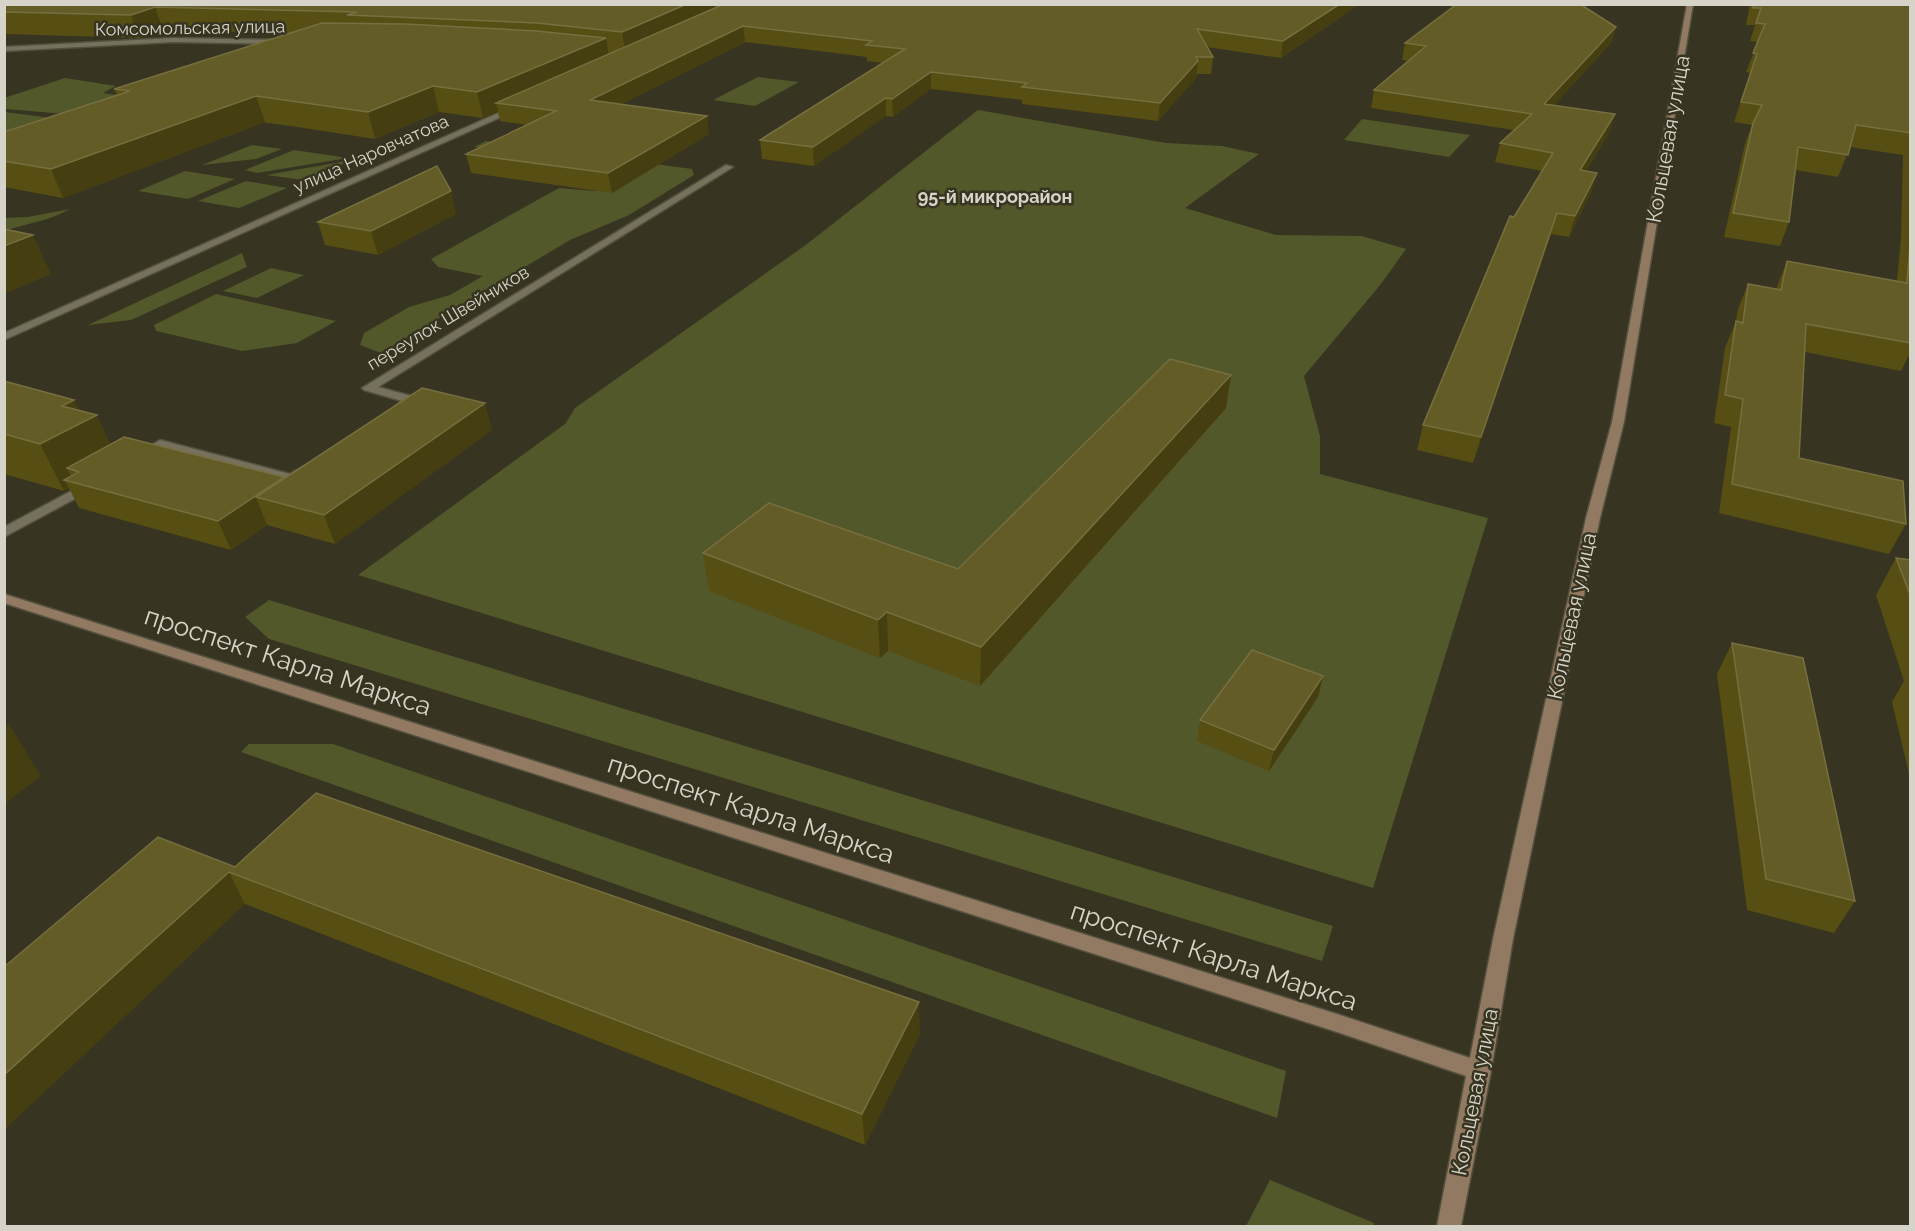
<svg xmlns="http://www.w3.org/2000/svg" width="1915" height="1231" viewBox="0 0 1915 1231" font-family="Raleway,sans-serif">
	<rect width="100%" height="100%" fill="#373421"/>
	<g fill="#52582a">
		<path d="M758,77L799,82L755,106L713,100Z"/>
		<path d="M65,78L116,86L103,93L300,123L291,126L136,105L90,116L5,109L4,98Z"/>
		<path d="M978,110L1166,143L1222,146L1259,154L1185,208L1276,235L1362,236L1406,249L1381,284L1304,376L1320,436V474L1488,518L1373,888L358,575L565,424L575,408L807,244Z"/>
		<path d="M5,112L90,123L5,151Z"/>
		<path d="M1362,119L1470,135L1449,157L1344,140Z"/>
		<path d="M486,141L692,169L694,175L629,215L570,240L381,353L360,345L364,333L409,307L450,295L483,276L438,267L431,259L559,188L595,191L593,164L474,147Z"/>
		<path d="M252,145L282,149L256,159L202,165Z"/>
		<path d="M294,150L348,158L257,173L245,170Z"/>
		<path d="M352,160L304,180L266,175Z"/>
		<path d="M185,171L235,179L188,199L138,191Z"/>
		<path d="M246,181L287,188L239,208L198,201Z"/>
		<path d="M70,209C50,221 26,223 5,231V218L28,217Z"/>
		<path d="M242,253L247,267L131,320L88,325Z"/>
		<path d="M271,268L304,275L257,298L223,291Z"/>
		<path d="M216,294L336,321L297,343L242,351L156,331L154,325Z"/>
		<path d="M269,600L1333,926L1322,961L269,639L245,617Z"/>
		<path d="M249,744H333L1286,1071L1277,1118L241,752Z"/>
		<path d="M1270,1180L1374,1223V1226H1246Z"/>
	</g>
	<g fill="none" stroke-linecap="round" stroke-linejoin="round">
		<defs>
			<g id="street">
				<path d="M173,38L283,40L286,42L283,44L173,42L4,51V47Z"/>
				<path d="M514,106L521,108L4,340V333Z"/>
				<path d="M726,165L733,167L378,387L415,397V403L403,411H395L393,408L402,401L364,390L362,388Z"/>
				<path d="M160,440L290,474L304,466L310,470L292,482L162,448L140,460L134,456Z"/>
				<path d="M88,482L95,486L93,489L4,537V527Z"/>
			</g>
			<path id="secondary" d="M1687,4H1693L1624,422L1600,518L1513,939L1491,1071L1461,1226H1437L1466,1076L1337,1032L4,603V594L1337,1014L1470,1058L1493,939L1586,518L1612,422Z"/>
		</defs>
		<use href="#street" stroke="#52503e" stroke-width="3"/>
		<use href="#secondary" stroke="#52503e" stroke-width="3"/>
		<use href="#street" fill="#75715c" fill-rule="evenodd"/>
		<use href="#secondary" fill="#927962" fill-rule="evenodd"/>
	</g>
	<g fill="#574e13">
		<path d="M4,4H1360L1281,58L1207,47L1213,57L1211,74H1197L1196,78L1158,121L1022,104V100L931,89L893,117L886,116L814,166L762,159L760,140L883,63L867,61V57L745,42L621,104L707,116L709,134L612,193L471,173L466,154L527,125L500,121L498,112L483,118L439,112L375,139L265,122L63,198L4,187V132L117,95L114,89L291,33L163,30L139,38L4,34Z"/>
		<path d="M1750,4H1911V351L1901,371L1805,352L1799,458L1906,524L1889,554L1719,513L1731,427L1714,423L1725,348L1736,321L1738,309L1748,284L1776,289L1787,261L1897,281L1901,237L1903,155L1850,147L1838,177L1796,170L1789,222L1780,246L1724,237L1745,144L1752,125L1734,122L1750,73L1746,72L1758,42L1750,41L1755,25H1746Z"/>
		<path d="M1616,27L1611,43L1554,105L1615,114L1609,133L1586,171L1591,193L1569,237L1551,234L1473,463L1417,450L1423,425L1514,217L1542,171L1495,162L1500,143L1514,130L1371,108L1374,90L1409,61L1402,60L1405,43Z"/>
		<path d="M456,214L378,255L325,245L318,222Z"/>
		<path d="M4,381L74,400L79,410L111,444L284,477V478L492,430L335,544L267,525L231,550L79,508L69,488L64,491L4,474Z"/>
		<path d="M1226,408L980,686L888,651L880,658L709,591L703,553L958,569Z"/>
		<path d="M1896,558L1911,560V782L1892,702L1904,681L1876,595Z"/>
		<path d="M1732,643L1855,901L1834,933L1747,910L1717,674Z"/>
		<path d="M1318,697L1269,771L1197,741L1200,720Z"/>
		<path d="M235,867L920,1034L865,1145L245,904L4,967Z"/>
	</g>
	<g fill="#443e10">
		<path d="M688,4H733L626,56L622,32Z"/>
		<path d="M1340,4H1360L1281,58L1283,41Z"/>
		<path d="M155,7L163,30L139,38L131,15Z"/>
		<path d="M743,26L745,42L593,118L590,100Z"/>
		<path d="M1616,27L1611,43L1539,122L1544,104Z"/>
		<path d="M606,38L610,62L496,103L498,112L483,118L477,92Z"/>
		<path d="M1198,61L1196,78L1158,121L1160,103Z"/>
		<path d="M931,72V89L893,117L892,99Z"/>
		<path d="M433,86L439,112L375,139L368,112Z"/>
		<path d="M256,96L265,122L63,198L51,169Z"/>
		<path d="M886,98V116L814,166L813,147Z"/>
		<path d="M1615,114L1609,133L1574,190L1580,170Z"/>
		<path d="M707,116L709,134L612,193L608,173Z"/>
		<path d="M1597,173L1591,193L1569,237L1575,216Z"/>
		<path d="M451,191L456,214L378,255L371,231Z"/>
		<path d="M1557,213L1551,234L1473,463L1481,437Z"/>
		<path d="M33,235L51,274L4,294V246Z"/>
		<path d="M1231,375L1226,408L980,686L981,647Z"/>
		<path d="M74,400L85,421L97,415L118,461L79,472L67,468L74,483L64,480L69,488L64,491L40,444L62,406Z"/>
		<path d="M485,403L492,430L335,544L324,515Z"/>
		<path d="M284,477L295,505L256,497L267,525L231,550L218,521Z"/>
		<path d="M887,612L888,651L880,658L878,620Z"/>
		<path d="M1323,676L1318,697L1269,771L1274,750Z"/>
		<path d="M9,724L41,776L4,804V727Z"/>
		<path d="M229,872L245,904L4,1130V1075Z"/>
		<path d="M919,1002L920,1034L865,1145L862,1114Z"/>
	</g>
	<g fill="#645c26" stroke="#766f40" stroke-width="1.5">
		<path d="M4,4H687L622,32L537,23L347,15L357,12L155,7L131,15L4,12Z"/>
		<path d="M724,4H1340L1283,41L1197,29L1213,57H1196L1198,61L1160,103L1022,87L1027,83L931,72L892,99L886,98L813,147L760,140L905,49L866,45L872,41L743,26L590,100L707,116L608,173L466,154L556,111L496,103Z"/>
		<path d="M1457,4H1580L1616,27L1544,104L1615,114L1580,170L1597,173L1575,216L1557,213L1481,437L1423,425L1510,216L1514,217L1553,153L1500,143L1532,114L1374,90L1426,46L1405,43Z"/>
		<path d="M1753,4H1911V133L1856,125L1848,155L1798,147L1789,222L1733,213L1753,123L1762,105L1741,102L1757,54L1753,53L1765,24L1756,23L1761,8H1753Z"/>
		<path d="M322,23L405,24L536,31L606,38L477,92L433,86L368,112L256,96L51,169L4,161V132L130,91L114,89Z"/>
		<path d="M437,166L451,191L371,231L318,222Z"/>
		<path d="M4,229L33,235L4,246Z"/>
		<path d="M1911,232V343L1806,324L1799,458L1903,481L1906,524L1732,484L1743,399L1725,395L1736,321L1743,323L1748,284L1781,290L1787,261L1907,283Z"/>
		<path d="M1170,359L1231,375L981,647L887,612L878,620L703,553L769,503L958,569Z"/>
		<path d="M4,381L74,400L62,406L97,415L40,444L4,434Z"/>
		<path d="M422,388L485,403L324,515L256,497Z"/>
		<path d="M124,437L284,477L218,521L64,480L79,472L67,468Z"/>
		<path d="M1896,558L1911,560V597Z"/>
		<path d="M1732,643L1803,658L1855,901L1766,879Z"/>
		<path d="M1252,650L1323,676L1274,750L1200,720Z"/>
		<path d="M316,793L919,1002L862,1114L229,872L4,1075V967L158,837L235,867Z"/>
	</g>
	<g text-anchor="middle" stroke-width="5" stroke-linejoin="round" paint-order="stroke">
		<g font-size="18" fill="#d6d4c8" stroke="#373421">
			<text transform="translate(190 28) rotate(-1)" y="6">Комсомольская улица</text>
			<text transform="translate(371 154) rotate(-24)" y="6">улица Наровчатова</text>
			<text transform="translate(448 318) rotate(-31)" y="6">переулок Швейников</text>
		</g>
		<g font-size="18" font-weight="bold" fill="#d6d4c8" stroke="#373421">
			<text x="995" y="203">95-й микрорайон</text>
		</g>
		<g font-size="21" fill="#d6d4c8" stroke="#373421">
			<text transform="translate(1668 139) rotate(-80)" y="7">Кольцевая улица</text>
			<text transform="translate(1572 616) rotate(-78)" y="7">Кольцевая улица</text>
			<text transform="translate(1475 1092) rotate(-79)" y="7">Кольцевая улица</text>
		</g>
		<g font-size="26" fill="#d6d4c8" stroke="#373421">
			<text transform="translate(288 661) rotate(18)" y="9">проспект Карла Маркса</text>
			<text transform="translate(751 809) rotate(18)" y="9">проспект Карла Маркса</text>
			<text transform="translate(1214 956) rotate(18)" y="9">проспект Карла Маркса</text>
		</g>
	</g>
	<rect width="1915" height="1231" fill="none" stroke="#d6d4c8" stroke-width="12"/>
</svg>
